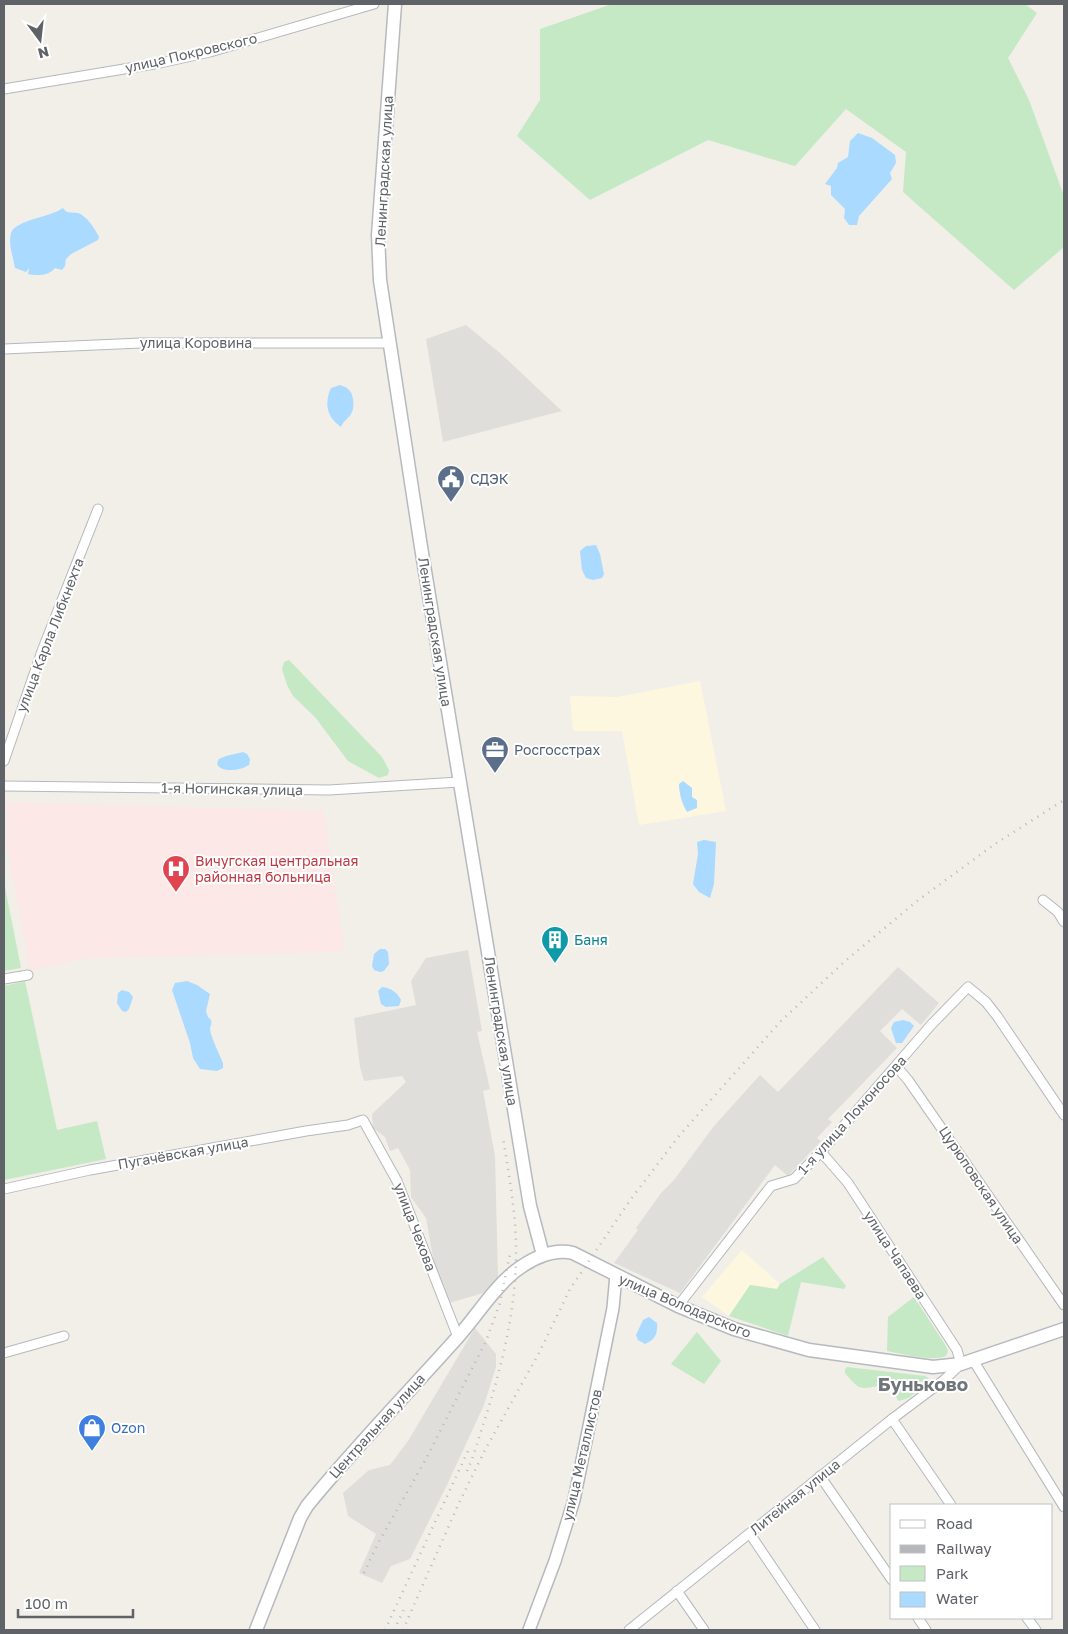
<svg xmlns="http://www.w3.org/2000/svg" width="1068" height="1634" viewBox="0 0 1068 1634" font-family="'Golos Text',sans-serif">
	<rect width="100%" height="100%" fill="#f1efe8"/>
	<g fill="#fef7e0">
		<path d="M700,681L726,811L639,825L622,731H573L570,696L617,697Z"/>
		<path d="M742,1250L780,1284L777,1289L750,1285L729,1316L702,1297Z"/>
	</g>
	<g fill="#e0deda">
		<path d="M466,325L500,353L562,411L443,442L426,339Z"/>
		<path d="M468,950L482,1031L477,1032L490,1089L483,1091L495,1156L498,1277L483,1293L449,1303L436,1274L426,1218L411,1197L410,1170L398,1148L390,1151L385,1137L373,1128L372,1114L406,1082L402,1076L364,1081L360,1067L354,1018L416,1005L411,981L426,958Z"/>
		<path d="M898,967L939,1003L921,1025L902,1009L880,1031L897,1048L828,1119L832,1122L817,1138L821,1141L788,1176L775,1165L680,1293L614,1263L638,1230L636,1228L661,1193L674,1180L714,1126L760,1075L778,1092Z"/>
		<path d="M475,1328L496,1354V1367L484,1405L446,1487L410,1559L391,1566L382,1583L359,1573L376,1534L348,1516L343,1493L369,1470L390,1465L408,1441Z"/>
	</g>
	<path fill="#fce8e6" d="M4,802L324,811L345,952L89,958L30,970L4,833Z"/>
	<g fill="#c5e8c5">
		<path d="M612,4H1025L1037,13L1008,58L1029,100L1064,196V247L1014,290L903,192L906,152L846,109L795,166L708,140L590,200L517,136L540,100V29Z"/>
		<path d="M289,660L382,757L389,770L388,775L379,778L348,761L315,717L293,696L287,685L282,669L284,662Z"/>
		<path d="M4,882L21,968L4,971Z"/>
		<path d="M25,981L57,1130L97,1121L106,1159L4,1180V986Z"/>
		<path d="M823,1257L846,1286L844,1289L801,1282L788,1336L729,1316L750,1285L777,1289L780,1284Z"/>
		<path d="M914,1297L946,1346L948,1351L946,1356C932,1362 903,1354 887,1351L888,1317Z"/>
		<path d="M697,1332L721,1361L704,1384L671,1364Z"/>
		<path d="M847,1367L925,1376L928,1378L929,1383L908,1398L899,1401C895,1397 895,1391 890,1388C881,1382 870,1391 859,1387C854,1384 849,1378 845,1373V1369Z"/>
	</g>
	<g fill="#aadaff">
		<path d="M858,133L872,138L895,155L896,163L890,173L892,179L859,216L857,225H849L844,218L845,209L831,195V186L825,184L837,168L838,163L848,157L850,141Z"/>
		<path d="M63,208C67,214 71,212 78,213C87,216 95,229 99,237L98,240L71,254L66,259L65,266L62,270L55,268C49,276 37,276 28,274L29,268L26,272L15,268C13,257 8,243 11,233C15,220 51,217 63,208Z"/>
		<path d="M340,385C342,386 347,387 348,389C354,393 355,408 351,414C348,419 343,421 341,427C327,417 324,404 331,388Z"/>
		<path d="M596,545L600,554L604,574L602,578L593,580L586,578L582,570L580,551L586,546Z"/>
		<path d="M243,752L247,754L250,759L249,765C241,770 226,773 218,766L217,763L219,759L226,756Z"/>
		<path d="M683,781L692,788V797L697,800V808L687,812C682,804 679,793 679,784Z"/>
		<path d="M704,840L716,842L714,884L710,898L699,892L693,884L698,854L697,842Z"/>
		<path d="M380,949H385L388,952L389,964L384,971L380,972L374,970L372,966L374,954Z"/>
		<path d="M187,981L197,985L210,994L206,1011L208,1017L211,1020C212,1023 211,1025 210,1028C210,1036 220,1055 223,1063V1068L217,1071L200,1069L193,1058L190,1043L172,990L175,983Z"/>
		<path d="M382,987C391,988 397,992 401,1000L399,1006L386,1007L381,1004L378,991Z"/>
		<path d="M122,990L129,992L133,997L129,1009L126,1012L122,1011L117,1003L118,993Z"/>
		<path d="M903,1020L910,1022L914,1026L902,1043H896L891,1028L894,1022Z"/>
		<path d="M649,1317L657,1323C658,1333 655,1340 645,1344L638,1340L636,1335L643,1320Z"/>
	</g>
	<g fill="none" stroke-linecap="round" stroke-linejoin="round">
		<defs>
			<g id="minor">
				<path d="M4,89L160,63L210,52L374,4"/>
				<path d="M4,349L141,343H389"/>
				<path d="M4,761L42,651L98,509"/>
				<path d="M4,786L329,790L459,782"/>
				<path d="M1043,900L1058,912L1064,922"/>
				<path d="M4,979L28,975"/>
				<path d="M896,1066L908,1080L1064,1305"/>
				<path d="M4,1189L90,1170L306,1131L348,1125L363,1120L397,1181L458,1337"/>
				<path d="M678,1306L771,1186L794,1179L821,1152L931,1025L968,987L986,1002L997,1016L1064,1115"/>
				<path d="M4,1353L64,1336"/>
				<path d="M973,1360L1064,1507"/>
				<path d="M892,1419L951,1505"/>
				<path d="M820,1476L892,1580"/>
				<path d="M750,1534L815,1630"/>
				<path d="M677,1591L704,1630"/>
				<path d="M918,1618L926,1630"/>
				<path d="M1027,1618L1036,1630"/>
				<path d="M629,1630L892,1419L944,1380L961,1364L957,1350L848,1183L821,1152"/>
			</g>
			<path id="tertiary" d="M529,1630L555,1561L574,1500L613,1308L616,1275"/>
			<g id="secondary">
				<path d="M395,4L378,235L380,280L421,547L530,1206L543,1255"/>
				<path d="M256,1630L300,1518L307,1506C354,1448 407,1394 457,1338C476,1317 492,1290 514,1272C531,1259 551,1248 573,1253L678,1306L734,1329L809,1350L933,1367L961,1364L1064,1329"/>
			</g>
		</defs>
		<use href="#minor" stroke="#b5b8bc" stroke-width="11"/>
		<use href="#tertiary" stroke="#b5b8bc" stroke-width="14"/>
		<use href="#secondary" stroke="#b6babf" stroke-width="15"/>
		<use href="#minor" stroke="#fff" stroke-width="9"/>
		<use href="#tertiary" stroke="#fff" stroke-width="11"/>
		<use href="#secondary" stroke="#fff" stroke-width="12"/>
		<g stroke="#b6b7b8" stroke-width="2.5" stroke-dasharray="1 6" stroke-linecap="butt">
			<path d="M467,1471C474,1456 478,1440 483,1425C501,1370 515,1315 516,1258C517,1217 509,1177 503,1137"/>
			<path d="M364,1573L377,1545L426,1459L486,1341L500,1303L510,1254"/>
			<path d="M385,1630L468,1451"/>
			<path d="M394,1630L406,1605"/>
			<path d="M403,1630L458,1505L485,1450L539,1353L570,1289L631,1199L679,1136L780,1022L844,962L917,901L995,844L1064,800"/>
		</g>
	</g>
	<defs>
		<symbol id="civic-pin" viewBox="-11 -11 22 30"><path d="M0 17L-7.5 6A9.5 9.5 0 1 1 7.5 6Z" fill="#5c6f8a" stroke="#fff"/><path d="M-.6-6.5H3V-4.5H.6V-3L4-1V1h2V6H-6V1h2V-1L-.6-3ZM-1.2 2.5V6h2.4V2.5Z" fill="#fff"/></symbol>
		<symbol id="office-pin" viewBox="-11 -11 22 30"><path d="M0 17L-7.5 6A9.5 9.5 0 1 1 7.5 6Z" fill="#5c6f8a" stroke="#fff"/><path d="M-6-3h4V-5.5h4V-3h4V5H-6ZM-1-4.5V-3h2v-1.5ZM-6 0V1H6V0Z" fill="#fff"/></symbol>
		<symbol id="hospital-pin" viewBox="-11 -11 22 30"><path d="M0 17L-7.5 6A9.5 9.5 0 1 1 7.5 6Z" fill="#e0444e" stroke="#fff"/><path d="M-5-5h3v3.5h4V-5h3V5h-3V1.5h-4V5h-3Z" fill="#fff"/></symbol>
		<symbol id="building-pin" viewBox="-11 -11 22 30"><path d="M0 17L-7.5 6A9.5 9.5 0 1 1 7.5 6Z" fill="#0f9aa8" stroke="#fff"/><path d="M-4-6H4V6H1V3H-1V6H-4ZM-2.5-4.3h1.7v1.8h-1.7ZM.8-4.3h1.7v1.8H.8ZM-2.5-1h1.7V.8h-1.7ZM.8-1h1.7V.8H.8Z" fill="#fff"/></symbol>
		<symbol id="shop-pin" viewBox="-11 -11 22 30"><path d="M0 17L-7.5 6A9.5 9.5 0 1 1 7.5 6Z" fill="#3f7fe0" stroke="#fff"/><path d="M-5-2.5h2.3a2.7 3.5 0 0 1 5.4 0H5L5.5 6h-11ZM-1.5-2.5h3a1.5 2.3 0 0 0-3 0Z" fill="#fff"/></symbol>
	</defs>
	<g fill-rule="evenodd">
		<use href="#civic-pin" x="435" y="463" width="32" height="43"/>
		<use href="#office-pin" x="479" y="734" width="32" height="43"/>
		<use href="#hospital-pin" x="160" y="853" width="32" height="43"/>
		<use href="#building-pin" x="539" y="924" width="32" height="43"/>
		<use href="#shop-pin" x="76" y="1412" width="32" height="43"/>
	</g>
	<g text-anchor="middle" stroke-width="4" stroke-linejoin="round" paint-order="stroke">
		<g font-size="14" fill="#5f6368" stroke="#fff">
			<text transform="translate(191 53) rotate(-13)" y="5">улица Покровского</text>
			<text transform="translate(384 171) rotate(-87)" y="5">Ленинградская улица</text>
			<text x="196" y="348">улица Коровина</text>
			<text transform="translate(435 632) rotate(81)" y="5">Ленинградская улица</text>
			<text transform="translate(50 635) rotate(-69)" y="5">улица Карла Либкнехта</text>
			<text transform="translate(232 789) rotate(1)" y="5">1-я Ногинская улица</text>
			<text transform="translate(501 1031) rotate(81)" y="5">Ленинградская улица</text>
			<text transform="translate(852 1115) rotate(-48)" y="5">1-я улица Ломоносова</text>
			<text transform="translate(183 1153) rotate(-10)" y="5">Пугачёвская улица</text>
			<text transform="translate(981 1185) rotate(56)" y="5">Цурюповская улица</text>
			<text transform="translate(415 1227) rotate(69)" y="5">улица Чехова</text>
			<text transform="translate(895 1255) rotate(57)" y="5">улица Чапаева</text>
			<text transform="translate(685 1306) rotate(23)" y="5">улица Володарского</text>
			<text transform="translate(377 1426) rotate(-48)" y="5">Центральная улица</text>
			<text transform="translate(582 1455) rotate(-77)" y="5">улица Металлистов</text>
			<text transform="translate(795 1497) rotate(-39)" y="5">Литейная улица</text>
		</g>
		<g font-size="14" fill="#4e5e75" stroke="#fff" text-anchor="start">
			<text x="470" y="484">СДЭК</text>
			<text x="514" y="755">Росгосстрах</text>
		</g>
		<g font-size="14" fill="#be3a42" stroke="#fff" text-anchor="start">
			<text x="195" y="866">Вичугская центральная<tspan x="195" dy="16">районная больница</tspan></text>
		</g>
		<g font-size="14" fill="#0d838f" stroke="#fff" text-anchor="start">
			<text x="574" y="945">Баня</text>
		</g>
		<g font-size="14" fill="#366cbe" stroke="#fff" text-anchor="start">
			<text x="111" y="1433">Ozon</text>
		</g>
		<g font-size="19" font-weight="bold" fill="#70757a" stroke="#fff">
			<text x="923" y="1391">Буньково</text>
		</g>
	</g>
	<rect width="1068" height="1634" fill="none" stroke="#5f6368" stroke-width="10"/>
	<rect x="890" y="1504" width="162" height="115" fill="#ffffff" stroke="#bfc1c3"/>
	<rect x="900" y="1520" width="25" height="8" fill="#ffffff" stroke="#bfc1c3"/>
	<text x="936" y="1529" font-size="15" fill="#5f6368">Road</text>
	<rect x="900" y="1545" width="25" height="8" fill="#b6b7b8" stroke="#bfc1c3"/>
	<text x="936" y="1554" font-size="15" fill="#5f6368">Railway</text>
	<rect x="900" y="1566" width="25" height="15" fill="#c5e8c5" stroke="#bfc1c3"/>
	<text x="936" y="1579" font-size="15" fill="#5f6368">Park</text>
	<rect x="900" y="1592" width="25" height="15" fill="#aadaff" stroke="#bfc1c3"/>
	<text x="936" y="1604" font-size="15" fill="#5f6368">Water</text>
	<g transform="translate(40 40) rotate(165)" stroke="#ffffff" stroke-width="4" paint-order="stroke">
	<path d="M0-4L9 19L0 12L-9 19Z" fill="#5f6368"/>
	<text y="-8" font-size="14" font-weight="bold" text-anchor="middle" fill="#5f6368">N</text>
	</g>
	<path d="M18 1609v8h115v-8" fill="none" stroke="#5f6368" stroke-width="2.5"/>
	<text x="25" y="1609" font-size="15" fill="#5f6368" stroke="#ffffff" stroke-width="4" paint-order="stroke">100 m</text>
</svg>
